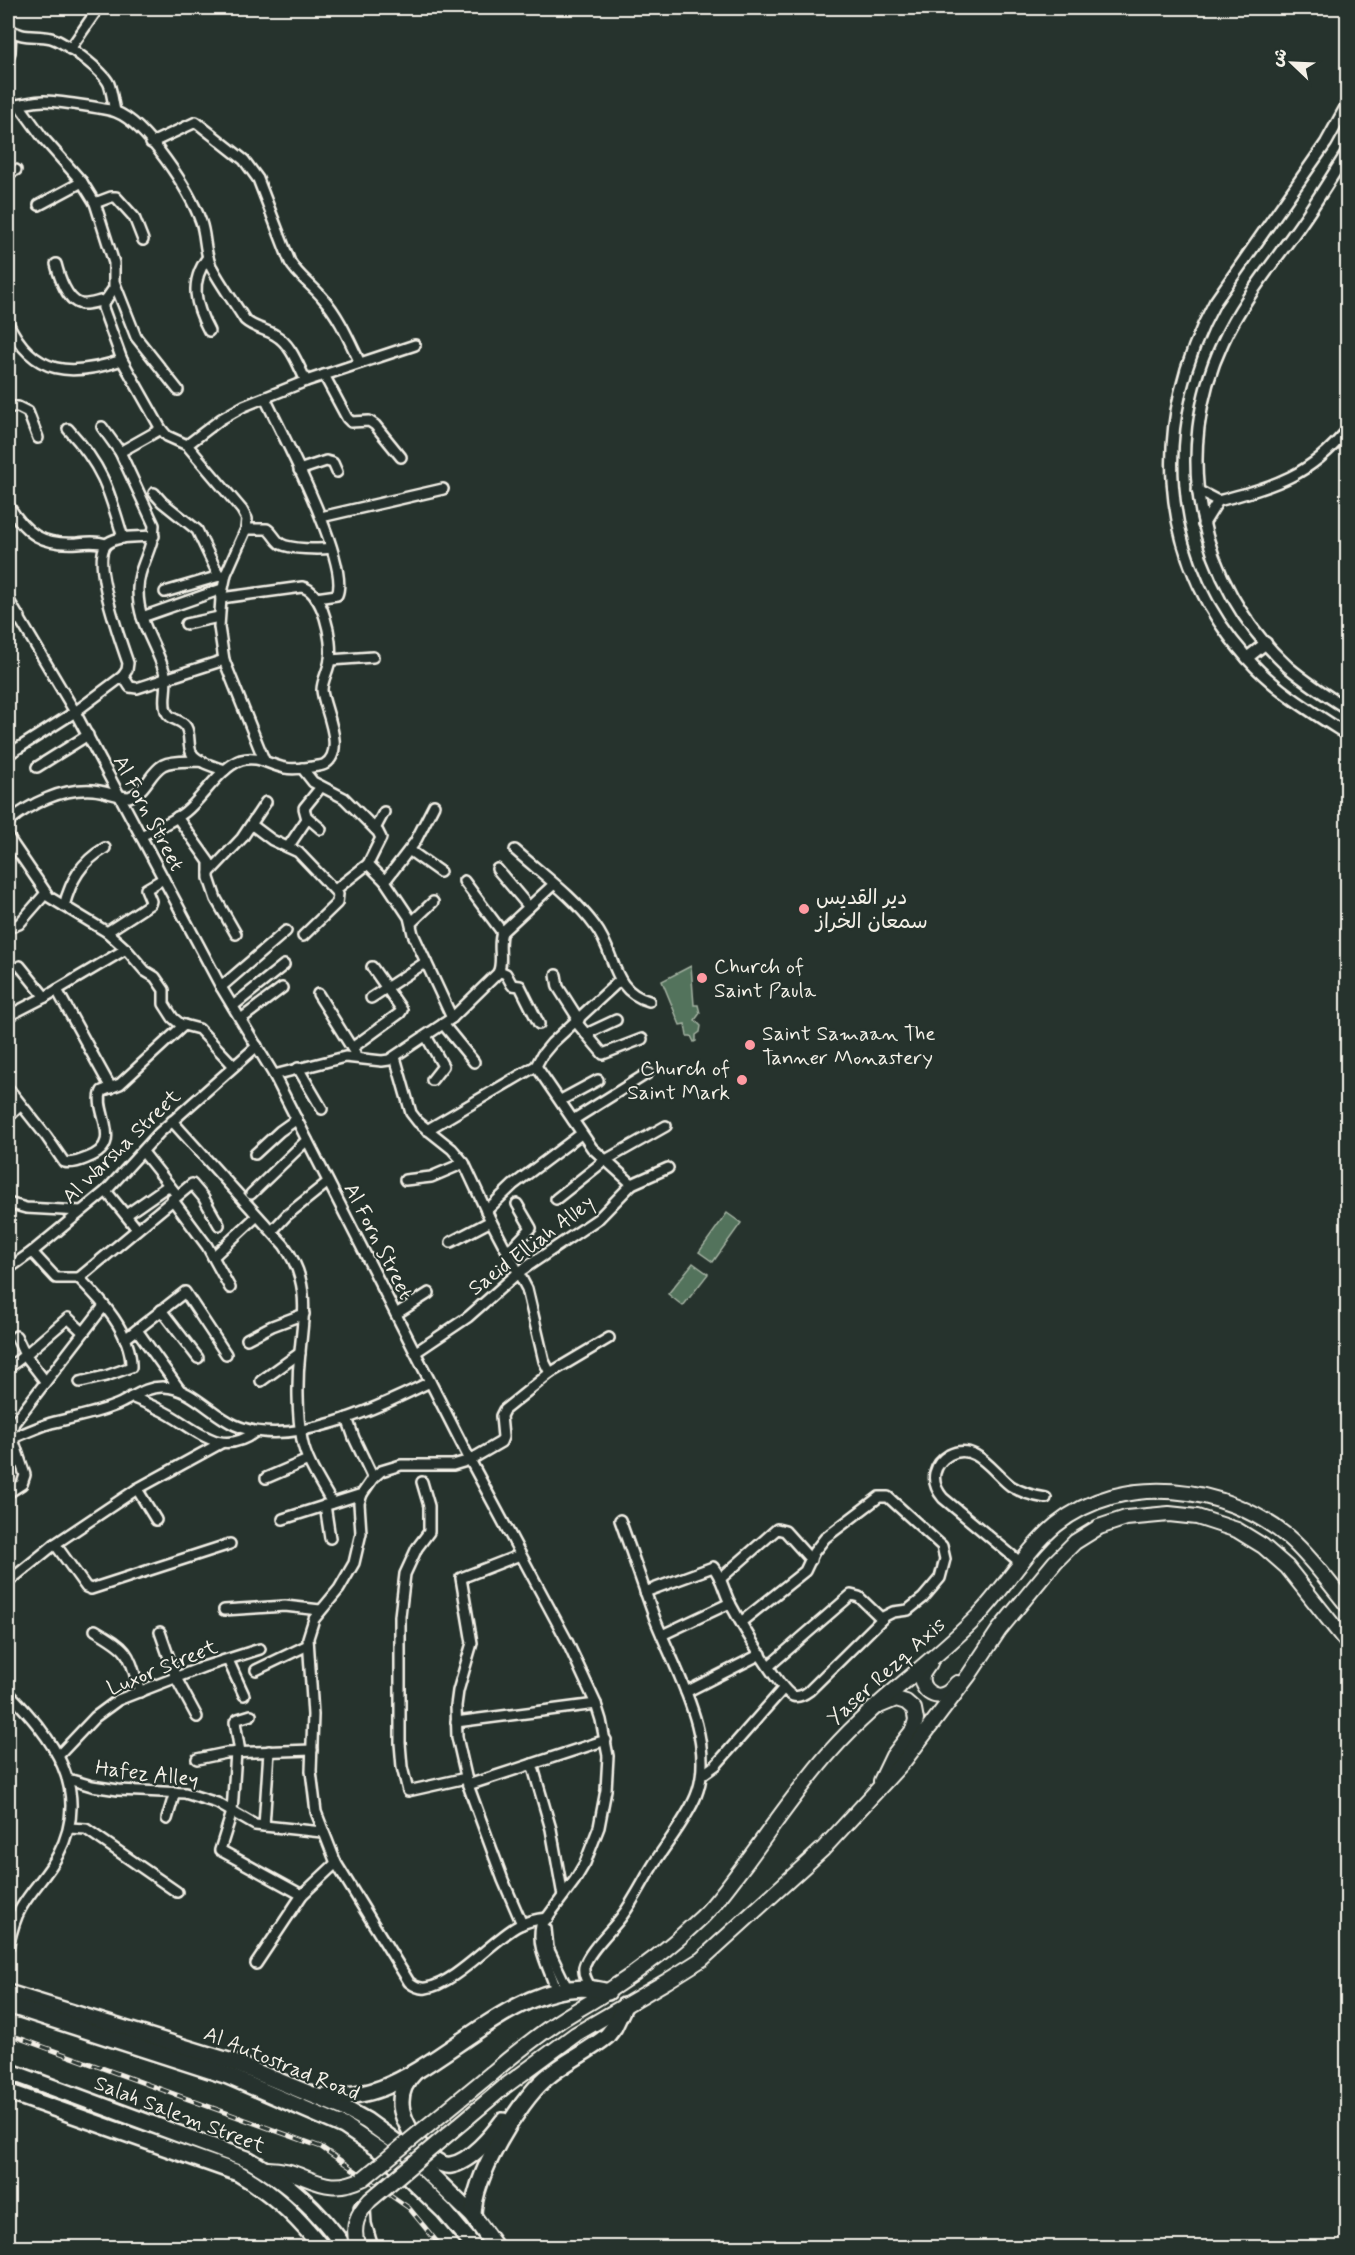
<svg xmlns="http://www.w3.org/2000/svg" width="1355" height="2255" viewBox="0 0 1355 2255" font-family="Mynerve,'Playpen Sans Arabic',sans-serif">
	<rect width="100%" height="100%" fill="#26332d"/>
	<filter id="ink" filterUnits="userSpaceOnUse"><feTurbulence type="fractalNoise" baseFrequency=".0167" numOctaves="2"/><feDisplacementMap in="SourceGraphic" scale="12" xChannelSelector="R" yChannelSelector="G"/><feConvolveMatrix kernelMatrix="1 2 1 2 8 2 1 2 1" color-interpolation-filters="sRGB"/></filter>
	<g filter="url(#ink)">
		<g fill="#53735c" stroke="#a4b2a2" stroke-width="1.5">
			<path d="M691,966L694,1005H698L700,1013L695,1020L701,1026L700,1032L696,1035V1041L694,1042L691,1036H687L685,1024L680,1025L662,981Z"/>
			<path d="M727,1213L741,1223L713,1262L699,1252Z"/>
			<path d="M693,1263L708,1274L683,1306L668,1294Z"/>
		</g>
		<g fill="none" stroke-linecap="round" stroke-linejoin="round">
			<defs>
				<g id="minor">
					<path d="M8,28C23,40 35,34 51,38C65,42 103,71 109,84C112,92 113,103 115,111"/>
					<path d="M70,49L95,13"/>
					<path d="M8,58L10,52L11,31"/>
					<path d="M8,105C20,106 31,101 44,101C54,101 106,108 116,112C147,124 190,191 201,222C206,236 204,251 211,266C221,285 234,302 245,320C254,328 265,329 275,335C291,344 298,365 306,381"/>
					<path d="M19,105L43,138L82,182L95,203L114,263V288L103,304V308L122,360L161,429L167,436L187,445L242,510L247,519L246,529L226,574L221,598L219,627L224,660L264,760"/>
					<path d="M151,143L196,122L244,160L258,179L290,262C298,276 311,284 322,297C339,316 349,340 360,363"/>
					<path d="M8,173L16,170"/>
					<path d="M95,203L111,197H116L134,217L143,240"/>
					<path d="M39,205L82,182"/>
					<path d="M208,257C189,282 195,305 209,331"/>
					<path d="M56,264C59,276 67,301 81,304C89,305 98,301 106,300"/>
					<path d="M115,284L136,337L178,390"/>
					<path d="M8,323C33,376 72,377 122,360"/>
					<path d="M324,375L347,418L351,422L369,421L375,425L401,457"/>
					<path d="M265,398C281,432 351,563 337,595L316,598"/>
					<path d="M8,407H18L28,412L38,438"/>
					<path d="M102,427L120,452L154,525C154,549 137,568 138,591C138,624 157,645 165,674C168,686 162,699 166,711C170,721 182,719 186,727C191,736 187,746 192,754C199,763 215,767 225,770"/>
					<path d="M68,429C103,467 109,490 123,538"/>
					<path d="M187,445L221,419L244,406L306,381L415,345"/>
					<path d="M120,452L161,429"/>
					<path d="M299,470L326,461L333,463L337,472"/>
					<path d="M1197,490L1218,501"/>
					<path d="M154,493L162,502L197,530L219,576"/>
					<path d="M8,505C27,535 42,545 77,543C87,542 96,541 106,544"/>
					<path d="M321,517L443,489"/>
					<path d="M1203,525L1218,501C1274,486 1309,477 1348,429"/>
					<path d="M246,529H267C273,533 275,540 281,544C290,549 320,550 331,548"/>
					<path d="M165,592L223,575"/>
					<path d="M8,599L75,712L221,987L274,1075L470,1460L566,1639L596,1704L601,1720L608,1756L606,1790L599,1827L585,1863L575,1880L541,1926C536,1948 550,1969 556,1990"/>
					<path d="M142,617L222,589"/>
					<path d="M8,624L20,617"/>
					<path d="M186,624L219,617"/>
					<path d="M330,660L373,657"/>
					<path d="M123,676L130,687L137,688L224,660"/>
					<path d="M9,754L75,712L123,676L127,670L128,663C121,642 89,556 108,543C119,535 140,537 154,536"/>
					<path d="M37,767L88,735"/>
					<path d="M302,768L313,782L344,798L378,832L381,838L368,864L335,890"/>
					<path d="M177,817L209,862V878L216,899L236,934"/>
					<path d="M307,817L321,829"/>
					<path d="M8,822C31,803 62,788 93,790C106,791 117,797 129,797C146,792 149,773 163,765C173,760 190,762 201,761"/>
					<path d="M252,825L272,840L298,852L338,894L337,903L303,936"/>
					<path d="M375,829L384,812"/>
					<path d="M141,836C155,829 172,822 185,812C203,798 220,767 241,760C258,755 269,765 285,768C294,770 303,768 312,767C317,766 322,766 325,764C347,750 323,707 322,690C322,680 329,670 330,659C333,641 323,591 302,587L221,598"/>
					<path d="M8,837L49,897L107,932L126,949L145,971L155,977L164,990V1004L173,1018L180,1024L199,1029L234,1066"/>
					<path d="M288,847L307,819L304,808L321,787"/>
					<path d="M409,850L440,872"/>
					<path d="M515,850C542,874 574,897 595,926C617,954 610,990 649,1001"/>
					<path d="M368,864L385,881L409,917L413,934L452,1018"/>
					<path d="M497,869L529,907"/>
					<path d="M209,873L242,838L266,802"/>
					<path d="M385,881L415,842L434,805"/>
					<path d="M464,881L502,932"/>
					<path d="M64,906C71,880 81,862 105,848"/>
					<path d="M411,923L433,902"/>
					<path d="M8,928L19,924L46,893"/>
					<path d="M107,932L150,904L151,901L146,889L163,879"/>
					<path d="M20,966L45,997"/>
					<path d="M499,971L506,974L512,985L520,986L539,1024"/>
					<path d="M556,975L558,987L579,1020"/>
					<path d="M221,987L286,931"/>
					<path d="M57,990L111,1088"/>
					<path d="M318,994L355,1053"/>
					<path d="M371,998L426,962"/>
					<path d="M233,1006L284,965"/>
					<path d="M8,1016L45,997L126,949"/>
					<path d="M241,1019L282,988"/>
					<path d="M576,1022L603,1054L642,1039"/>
					<path d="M443,1024L474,1062"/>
					<path d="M586,1034L616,1020"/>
					<path d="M426,1036L443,1066L432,1080"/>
					<path d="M352,1048L400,1013L402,1010L372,967"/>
					<path d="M395,1057L411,1113L418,1122L452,1149L464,1163L491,1221L527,1289L544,1361L550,1373"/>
					<path d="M536,1066L592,1148L632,1184"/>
					<path d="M298,1068L322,1109"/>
					<path d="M274,1075L345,1057L382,1061L389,1060L452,1018L498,973C504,961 497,946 502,932L554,884"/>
					<path d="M8,1088L46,1136L64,1162C71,1164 80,1161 87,1158C127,1144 92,1110 102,1091L120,1084L184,1025"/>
					<path d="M561,1100L598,1080"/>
					<path d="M8,1117L20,1106"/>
					<path d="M573,1120L648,1073"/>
					<path d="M172,1121L284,1245C291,1255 297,1266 300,1278C307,1303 302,1327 300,1352C297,1378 297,1415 302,1440C306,1462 321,1483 332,1503"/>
					<path d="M427,1130L536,1066L542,1055L552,1043L619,981"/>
					<path d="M143,1152L177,1195"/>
					<path d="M255,1154L280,1131L297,1119"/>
					<path d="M405,1180L431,1177L464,1163"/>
					<path d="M106,1191L137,1229"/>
					<path d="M251,1194L307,1140"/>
					<path d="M172,1199L207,1246L230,1288"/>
					<path d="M556,1199L604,1161L666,1126"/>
					<path d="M8,1203L26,1208L81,1211"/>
					<path d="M486,1211L513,1185L581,1134"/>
					<path d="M126,1215L169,1185"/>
					<path d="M272,1231L287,1215L328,1182"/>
					<path d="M451,1242L491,1221"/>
					<path d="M32,1252L56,1278H79C101,1300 132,1333 131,1367L106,1376L80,1382"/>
					<path d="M508,1252L531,1228L517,1204"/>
					<path d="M213,1257L257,1216"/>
					<path d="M8,1269L32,1252L106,1191L159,1133L257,1046"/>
					<path d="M79,1278L192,1184L203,1197L219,1225"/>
					<path d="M161,1310L198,1358"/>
					<path d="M396,1314L429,1293"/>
					<path d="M137,1330L180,1390"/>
					<path d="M16,1336L25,1355L45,1381"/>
					<path d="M125,1339L185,1292L226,1354"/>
					<path d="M247,1339L272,1326L304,1314"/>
					<path d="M416,1352L468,1317L519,1272L599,1218L632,1184L668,1168"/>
					<path d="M8,1368L25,1355L68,1318L83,1332"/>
					<path d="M261,1381L300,1353"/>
					<path d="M131,1397C144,1402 158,1408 170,1415C199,1432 222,1457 255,1432"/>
					<path d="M347,1418L354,1438L373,1478"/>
					<path d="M13,1438C25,1433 38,1427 51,1423C74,1417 100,1413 121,1403C135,1396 147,1386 164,1387C192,1388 210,1414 235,1425C291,1450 379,1407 430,1382"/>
					<path d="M266,1478L308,1460"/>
					<path d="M422,1482L429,1506V1532L417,1548L405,1574L400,1616V1743L402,1767L408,1791L466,1778"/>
					<path d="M137,1489L156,1520"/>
					<path d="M8,1493L22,1484L25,1475L11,1433L14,1423L104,1306"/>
					<path d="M325,1505L330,1538"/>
					<path d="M283,1519L362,1494"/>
					<path d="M55,1544L86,1587L91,1589L230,1544"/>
					<path d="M520,1555L461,1578L472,1643L458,1691L456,1706L457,1737L468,1785L503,1880L522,1924"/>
					<path d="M1021,1563L943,1498C937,1491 933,1483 935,1473C937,1465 942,1459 949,1455C976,1441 993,1473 1011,1486C1022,1493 1033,1496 1046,1498"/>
					<path d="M720,1579L777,1529L785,1531L811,1560"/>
					<path d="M8,1582L55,1544L137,1489L221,1443"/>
					<path d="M645,1592L713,1567C722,1577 724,1593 731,1605C739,1620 780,1691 793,1696C799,1698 805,1694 809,1691L885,1616L893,1612L908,1610L923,1598L940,1578L945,1559L942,1546L888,1497H879L825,1538L814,1552L805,1571L741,1622"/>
					<path d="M224,1610L285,1606L320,1610"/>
					<path d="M95,1630C131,1651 128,1652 140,1692"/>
					<path d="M160,1632L176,1678L197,1717"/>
					<path d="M662,1635L730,1603"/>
					<path d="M228,1660L244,1695"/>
					<path d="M769,1666L851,1595L859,1597L882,1619"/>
					<path d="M256,1670L308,1645"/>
					<path d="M8,1692C52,1738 93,1789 58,1855C48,1874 32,1889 21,1908C14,1920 11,1934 8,1947"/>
					<path d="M686,1692L761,1654"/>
					<path d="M456,1722L596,1704"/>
					<path d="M236,1752L232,1812L220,1850L302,1895"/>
					<path d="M240,1752L235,1722L238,1719L251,1715"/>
					<path d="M59,1755L95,1717L118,1700L203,1667L260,1649"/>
					<path d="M197,1759L226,1753L312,1750"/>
					<path d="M532,1764L551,1829L563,1896"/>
					<path d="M702,1775L716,1765L783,1689"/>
					<path d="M68,1779L92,1786L118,1790L185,1793L217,1803L255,1825L322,1832"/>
					<path d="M468,1785L606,1740"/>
					<path d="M167,1819L175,1792"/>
					<path d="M264,1826L269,1751"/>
					<path d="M69,1828L86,1829L177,1892"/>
					<path d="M548,1918C537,1919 526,1921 516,1927C492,1941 453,1985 426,1988C419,1989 414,1986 409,1982L336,1863L316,1812L311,1771L313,1715L308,1638L314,1619L339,1589L354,1563L361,1533L359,1503L362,1494L373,1478L381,1471L401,1465H453L470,1460L501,1442L503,1437L501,1416L504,1410L550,1373L609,1338"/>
					<path d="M546,1929L548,1948L567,1988"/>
					<path d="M256,1964L302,1895L336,1863"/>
					<path d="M591,1988C587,1981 583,1975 584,1967C588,1951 613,1929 622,1916C635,1899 644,1879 655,1862C669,1840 686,1820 696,1796C718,1741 675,1670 655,1619C643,1586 632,1553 620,1520"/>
				</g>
				<g id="tertiary">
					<path d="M1348,103L1326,143L1215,302C1151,419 1156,556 1247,658C1275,690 1312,712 1348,735"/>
					<path d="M1348,151C1330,179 1313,208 1293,235C1268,270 1241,303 1223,342C1171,453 1197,583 1288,667C1307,683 1327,696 1348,709"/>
					<path d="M1247,658L1266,643"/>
				</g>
				<g id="primary">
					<path d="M930,1663C927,1667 924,1671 922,1675C919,1689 935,1701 947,1693C951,1691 954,1686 957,1683"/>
					<path d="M879,1706L896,1699L906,1702L914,1709L916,1720L913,1730L893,1756L881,1781"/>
					<path d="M492,2073C512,2056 533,2039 555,2024C572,2012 591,2003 608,1991C641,1970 674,1944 702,1917C718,1901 731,1882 745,1864C773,1826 800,1786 831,1751C876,1700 931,1664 978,1616C1006,1587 1025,1551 1056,1525C1123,1471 1225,1485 1288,1537C1311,1557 1329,1583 1348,1606"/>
					<path d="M504,2087L576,2034L667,1981L702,1959L823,1849L904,1761L969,1675L999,1630L1055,1562L1075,1542L1099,1527L1126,1518L1169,1514L1197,1517L1237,1530L1263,1546L1287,1567L1348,1644"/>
					<path d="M265,2169C305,2167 321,2200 364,2178"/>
				</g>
				<g id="trunk">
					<path d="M8,1993L232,2062L342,2107L367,2121L400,2145L473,2216L496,2248"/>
					<path d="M8,2005L228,2076L344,2126L384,2153L444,2211L475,2248"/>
					<path d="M8,2071L249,2160C288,2182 319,2211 345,2248"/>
					<path d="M414,2073C406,2081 401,2091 401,2102C400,2122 429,2168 451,2165C470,2162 492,2136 503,2121"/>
					<path d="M8,2092L238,2173C272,2192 298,2217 322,2248"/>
					<path d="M324,2097C344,2097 364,2095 382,2088C452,2062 528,1968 608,1992"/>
					<path d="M362,2208L363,2224L370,2248"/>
					<path d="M473,2216C473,2178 517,2103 546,2078C564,2062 588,2052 607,2036L614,2027L624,2006"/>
				</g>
			</defs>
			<use href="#minor" stroke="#f4f1e8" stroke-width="14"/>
			<use href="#tertiary" stroke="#f4f1e8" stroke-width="15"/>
			<use href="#primary" stroke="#f4f1e8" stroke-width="18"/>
			<use href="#trunk" stroke="#f4f1e8" stroke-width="20"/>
			<use href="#minor" stroke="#26332d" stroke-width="9"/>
			<use href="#tertiary" stroke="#26332d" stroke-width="10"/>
			<use href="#primary" stroke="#26332d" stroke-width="14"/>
			<use href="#trunk" stroke="#26332d" stroke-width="15"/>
			<defs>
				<path id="rail" d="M8,2034L321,2147L409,2208L442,2248"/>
			</defs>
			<use href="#rail" stroke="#f4f1e8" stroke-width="5"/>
			<use href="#rail" stroke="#26332d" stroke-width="3" stroke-dasharray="9" stroke-linecap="butt"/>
			<defs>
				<g id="primary-bridge">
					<path d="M364,2178L492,2073"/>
					<path d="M357,2244C352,2226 357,2214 370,2200L504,2087"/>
				</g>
			</defs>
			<use href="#primary-bridge" stroke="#f4f1e8" stroke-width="18" stroke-linecap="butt"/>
			<use href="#primary-bridge" stroke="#26332d" stroke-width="14"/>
		</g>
	</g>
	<g fill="#ff9aa2" stroke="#26332d" stroke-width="2">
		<circle cx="804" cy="909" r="6"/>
		<circle cx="702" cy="978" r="6"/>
		<circle cx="750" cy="1045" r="6"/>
		<circle cx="742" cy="1080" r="6"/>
	</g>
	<g text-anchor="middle" stroke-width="4.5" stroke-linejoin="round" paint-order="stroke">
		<g font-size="21" fill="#f4f1e8" stroke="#26332d">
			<text transform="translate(149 813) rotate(62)" y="7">Al Forn Street</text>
			<text transform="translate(121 1146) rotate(-44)" y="7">Al Warsha Street</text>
			<text transform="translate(379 1241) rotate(63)" y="7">Al Forn Street</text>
			<text transform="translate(531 1245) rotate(-37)" y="7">Saeid Elliah Alley</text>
			<text transform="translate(162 1667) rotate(-22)" y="7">Luxor Street</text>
			<text transform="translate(886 1671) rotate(-42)" y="7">Yaser Rezq Axis</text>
			<text transform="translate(147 1773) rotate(7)" y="7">Hafez Alley</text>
			<text transform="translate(282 2063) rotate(22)" y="7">Al Autostrad Road</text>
			<text transform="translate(180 2114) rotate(21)" y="7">Salah Salem Street</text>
		</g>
		<g font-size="21" fill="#f4f1e8" stroke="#26332d" text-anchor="start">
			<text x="816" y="904">دير القديس<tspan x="816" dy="24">سمعان الخراز</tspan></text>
			<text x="714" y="973">Church of<tspan x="714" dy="24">Saint Paula</tspan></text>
			<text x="762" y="1040">Saint Samaan The<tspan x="762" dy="24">Tanner Monastery</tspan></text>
			<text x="730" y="1075" text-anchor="end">Church of<tspan x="730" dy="24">Saint Mark</tspan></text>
		</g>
	</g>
	<rect width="1355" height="2255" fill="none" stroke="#26332d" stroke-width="30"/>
	<rect x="15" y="15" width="1325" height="2225" fill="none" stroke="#f4f1e8" stroke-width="2" filter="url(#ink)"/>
	<g transform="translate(1292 63) rotate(293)" stroke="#26332d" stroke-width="4.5" paint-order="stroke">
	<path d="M0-4.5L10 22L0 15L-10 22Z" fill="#f4f1e8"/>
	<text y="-9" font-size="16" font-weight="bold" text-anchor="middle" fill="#f4f1e8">ش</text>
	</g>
</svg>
